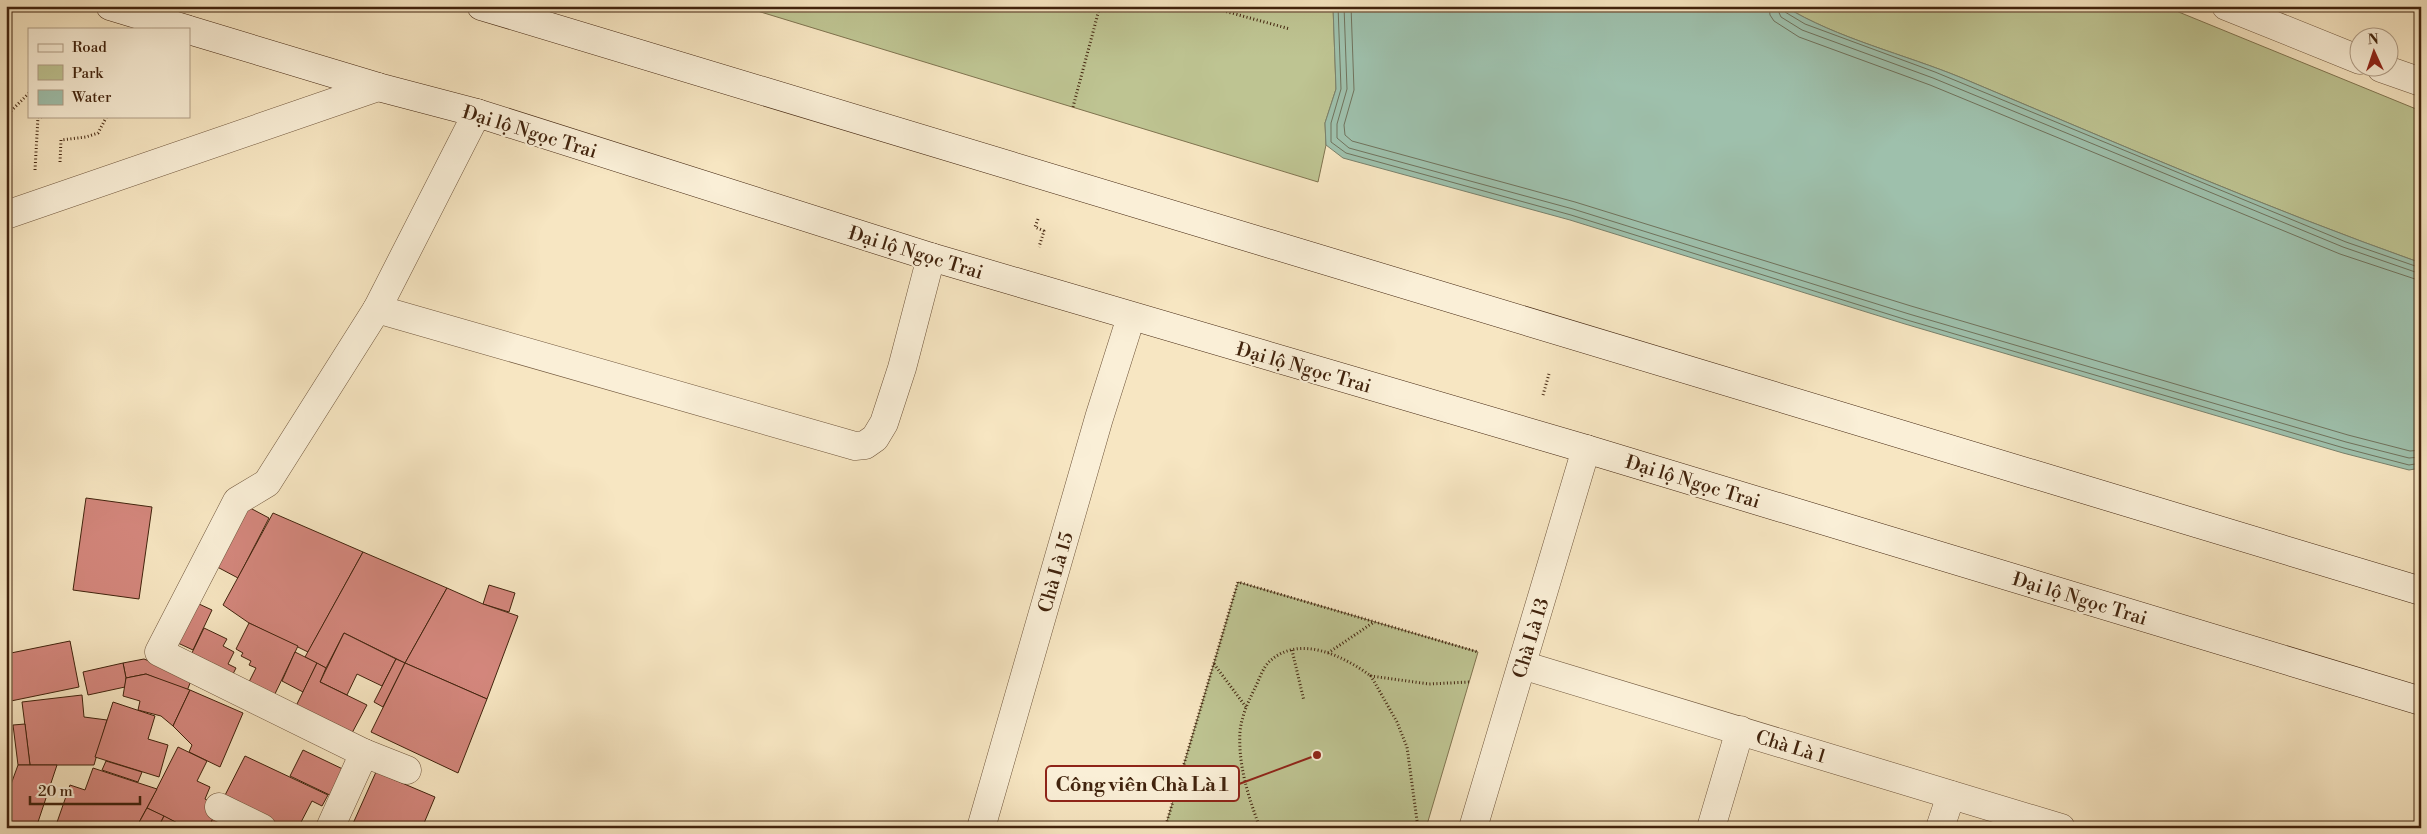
<svg xmlns="http://www.w3.org/2000/svg" width="2427" height="834" viewBox="0 0 2427 834" font-family="'Libre Bodoni',serif">
	<rect width="100%" height="100%" fill="#f7e6c2"/>
	<filter id="stains"><feTurbulence type="fractalNoise" baseFrequency=".004" numOctaves="4"/><feColorMatrix values="0 0 0 0 .2 0 0 0 0 .09 0 0 0 0 .02 0 0 0 .5 -.17"/></filter>
	<radialGradient id="worn" r=".72"><stop offset=".6" stop-color="#630" stop-opacity="0"/><stop offset="1" stop-color="#630" stop-opacity=".3"/></radialGradient>
	<g fill="#bec492" stroke="#807450">
		<path d="M741,6H1333L1336,89L1325,123L1326,145L1318,182Z"/>
		<path d="M1784,6H2164L2421,111V263C2266,208 2114,142 1962,78C1904,54 1838,39 1784,6Z"/>
		<path d="M1238,582L1478,652L1426,828H1165Z"/>
	</g>
	<path fill="#9ec0ac" stroke="#79816c" d="M1333,6H1784C1838,39 1904,54 1962,78C2114,142 2266,208 2421,263V468L2409,470L2343,453L1905,324L1570,220L1343,158L1326,145L1325,123L1336,89Z"/>
	<g fill="none" stroke-linecap="round" stroke-linejoin="round">
		<g stroke="#70725c" stroke-width="1">
			<path d="M1338,6L1341,89L1331,123V142L1346,153L1571,215L1907,320L2344,448L2409,465L2421,463"/>
			<path d="M1344,6L1347,89L1337,124V138L1349,148L1573,209L1909,314L2346,442L2409,458L2421,457"/>
			<path d="M1351,6L1354,90L1344,125L1345,135L1352,141L1575,202L1911,306L2348,435L2410,451L2421,450"/>
			<path d="M1769,6L1770,15L1774,21L1799,37L1930,85L2340,254L2421,281"/>
			<path d="M1776,6L1781,17L1802,30L1933,78L2343,247L2421,274"/>
			<path d="M1783,6L1785,12L1805,24L1935,72L2346,242L2421,268"/>
		</g>
	</g>
	<g fill="#d4877d" stroke="#41230d">
		<path d="M86,498L152,507L139,599L73,590Z"/>
		<path d="M237,501L269,518L238,578L206,561Z"/>
		<path d="M273,513L363,552L308,652L249,623L223,605Z"/>
		<path d="M363,552L447,588L405,663L344,633L326,668L305,657Z"/>
		<path d="M489,585L515,593L509,612L483,604Z"/>
		<path d="M447,588L483,604L518,616L487,699L405,663Z"/>
		<path d="M186,598L212,610L193,650L167,638Z"/>
		<path d="M249,623L298,646L273,698L247,686L256,668L249,665L251,661L241,656L243,653L236,649Z"/>
		<path d="M204,628L227,639L223,646L234,652L228,664L236,668L231,678L190,657Z"/>
		<path d="M344,633L396,659L382,686L357,674L347,695L320,682Z"/>
		<path d="M70,641L79,687L6,702V654Z"/>
		<path d="M295,652L317,663L303,692L282,681Z"/>
		<path d="M144,659L192,678L187,691L146,674L126,678L123,663Z"/>
		<path d="M396,659L405,663L383,707L374,702Z"/>
		<path d="M123,663L126,678L125,687L88,695L83,672Z"/>
		<path d="M317,663L326,668L320,682L367,705L352,733L296,706Z"/>
		<path d="M405,663L487,699L458,773L371,732Z"/>
		<path d="M146,674L190,690L173,726L161,716L138,710L140,701L123,696L126,678Z"/>
		<path d="M190,690L243,713L220,767L189,752L192,745L173,726Z"/>
		<path d="M82,695L84,717L107,720L94,765H30L22,702Z"/>
		<path d="M113,702L155,716L148,739L168,745L159,777L95,757Z"/>
		<path d="M25,724L30,765H18L13,725Z"/>
		<path d="M178,747L207,761L197,781L210,787L205,799L219,807L208,828H187L147,808Z"/>
		<path d="M303,750L349,772L336,798L290,776Z"/>
		<path d="M245,756L328,795L322,806L312,801L298,828H262L219,807Z"/>
		<path d="M106,761L142,772L138,782L102,770Z"/>
		<path d="M18,765H57L36,828L6,826V798Z"/>
		<path d="M93,768L157,789L136,828H55L70,785L85,790Z"/>
		<path d="M376,772L435,797L422,828H351Z"/>
		<path d="M219,807L262,828H208Z"/>
		<path d="M147,808L164,816L158,828H136Z"/>
		<path d="M164,816L187,828H158Z"/>
	</g>
	<g fill="none" stroke-linecap="round" stroke-linejoin="round">
		<defs>
			<g id="minor">
				<path d="M2226,6L2360,60"/>
				<path d="M2381,68L2421,82"/>
				<path d="M6,215L378,87"/>
				<path d="M377,309L855,446L865,445L875,438L884,423L902,368L931,257"/>
				<path d="M1522,665L2061,828"/>
				<path d="M407,770L364,753L159,652L237,501L267,483L377,309L477,113"/>
				<path d="M219,807L262,828"/>
				<path d="M330,828L364,753"/>
				<path d="M981,828L1099,418L1131,317"/>
				<path d="M1473,828L1586,449"/>
				<path d="M1711,828L1740,730"/>
				<path d="M1940,828L1951,795"/>
			</g>
			<g id="secondary">
				<path d="M110,6L186,29"/>
				<path d="M481,6L2421,591"/>
				<path d="M189,30L378,87L477,113L931,257L1586,449L2421,701"/>
			</g>
		</defs>
		<use href="#minor" stroke="#6e543a" stroke-width="29"/>
		<use href="#secondary" stroke="#41230d" stroke-width="29"/>
		<g stroke="#41230d" stroke-width="3" stroke-dasharray="1 2.5" stroke-linecap="butt">
			<path d="M1206,6L1290,29"/>
			<path d="M1073,107L1100,6"/>
			<path d="M6,116L29,93"/>
			<path d="M60,162L61,140L86,137L98,133L107,116"/>
			<path d="M35,170L38,117L49,116"/>
			<path d="M1038,219L1035,227L1044,231L1039,247"/>
			<path d="M1543,395L1549,374"/>
			<path d="M1292,650L1304,701"/>
			<path d="M1328,653L1374,622"/>
			<path d="M1214,664L1246,707"/>
			<path d="M1165,828L1238,582L1478,652"/>
			<path d="M1260,828C1248,796 1238,765 1240,731C1242,715 1248,702 1255,688C1259,680 1263,667 1270,661C1300,634 1343,656 1371,676"/>
			<path d="M1418,828L1407,747L1397,722L1371,676L1429,684L1469,682"/>
		</g>
		<use href="#minor" stroke="#faefd7" stroke-width="28"/>
		<use href="#secondary" stroke="#faefd7" stroke-width="28"/>
	</g>
	<g text-anchor="middle" stroke-width="4.5" stroke-linejoin="round" paint-order="stroke">
		<g font-size="19" fill="#41230d" stroke="#faefd7">
			<text transform="translate(530 131) rotate(17)" y="7">Đại lộ Ngọc Trai</text>
			<text transform="translate(916 252) rotate(17)" y="7">Đại lộ Ngọc Trai</text>
			<text transform="translate(1304 367) rotate(16)" y="7">Đại lộ Ngọc Trai</text>
			<text transform="translate(1693 481) rotate(17)" y="7">Đại lộ Ngọc Trai</text>
			<text transform="translate(1055 572) rotate(-74)" y="7">Chà Là 15</text>
			<text transform="translate(2080 598) rotate(17)" y="7">Đại lộ Ngọc Trai</text>
			<text transform="translate(1530 638) rotate(-73)" y="7">Chà Là 13</text>
			<text transform="translate(1791 746) rotate(17)" y="7">Chà Là 1</text>
		</g>
	</g>
	<path fill="none" stroke="#8f2418" stroke-width="2" d="M1317 755L1239 784"/>
	<circle fill="#8f2418" stroke="#faefd7" stroke-width="2" cx="1317" cy="755" r="5"/>
	<rect fill="#faefd7" stroke="#8f2418" stroke-width="2" x="1046" y="766" width="193" height="35" rx="5"/>
	<g font-size="20" text-anchor="middle" font-weight="bold" fill="#41230d">
		<text x="1142" y="791">Công viên Chà Là 1</text>
	</g>
	<rect width="2427" height="834" fill="none" stroke="#f7e6c2" stroke-width="25"/>
	<rect x="8" y="8" width="2412" height="819" fill="none" stroke="#41230d" stroke-width="2.5"/>
	<rect x="12" y="12" width="2402" height="809" fill="none" stroke="#41230d"/>
	<rect x="28" y="28" width="162" height="90" fill="#faefd7" stroke="#b09d86"/>
	<rect x="38" y="44" width="25" height="8" fill="#faefd7" stroke="#b09d86"/>
	<text x="72" y="52" font-size="15" fill="#41230d">Road</text>
	<rect x="38" y="65" width="25" height="15" fill="#bec492" stroke="#b09d86"/>
	<text x="72" y="78" font-size="15" fill="#41230d">Park</text>
	<rect x="38" y="90" width="25" height="15" fill="#9ec0ac" stroke="#b09d86"/>
	<text x="72" y="102" font-size="15" fill="#41230d">Water</text>
	<g transform="translate(2374 52) rotate(357)"><circle r="24" fill="#faefd7" stroke="#b09d86"/>
	<path d="M0-4L9 19L0 12L-9 19Z" fill="#8f2418"/>
	<text y="-8" font-size="14" font-weight="bold" text-anchor="middle" fill="#41230d">N</text>
	</g>
	<path d="M30 796v8h110v-8" fill="none" stroke="#41230d" stroke-width="2.5"/>
	<text x="38" y="796" font-size="15" fill="#41230d" stroke="#faefd7" stroke-width="4" paint-order="stroke">20 m</text>
	<rect width="100%" height="100%" filter="url(#stains)"/>
	<rect width="100%" height="100%" fill="url(#worn)"/>
</svg>
